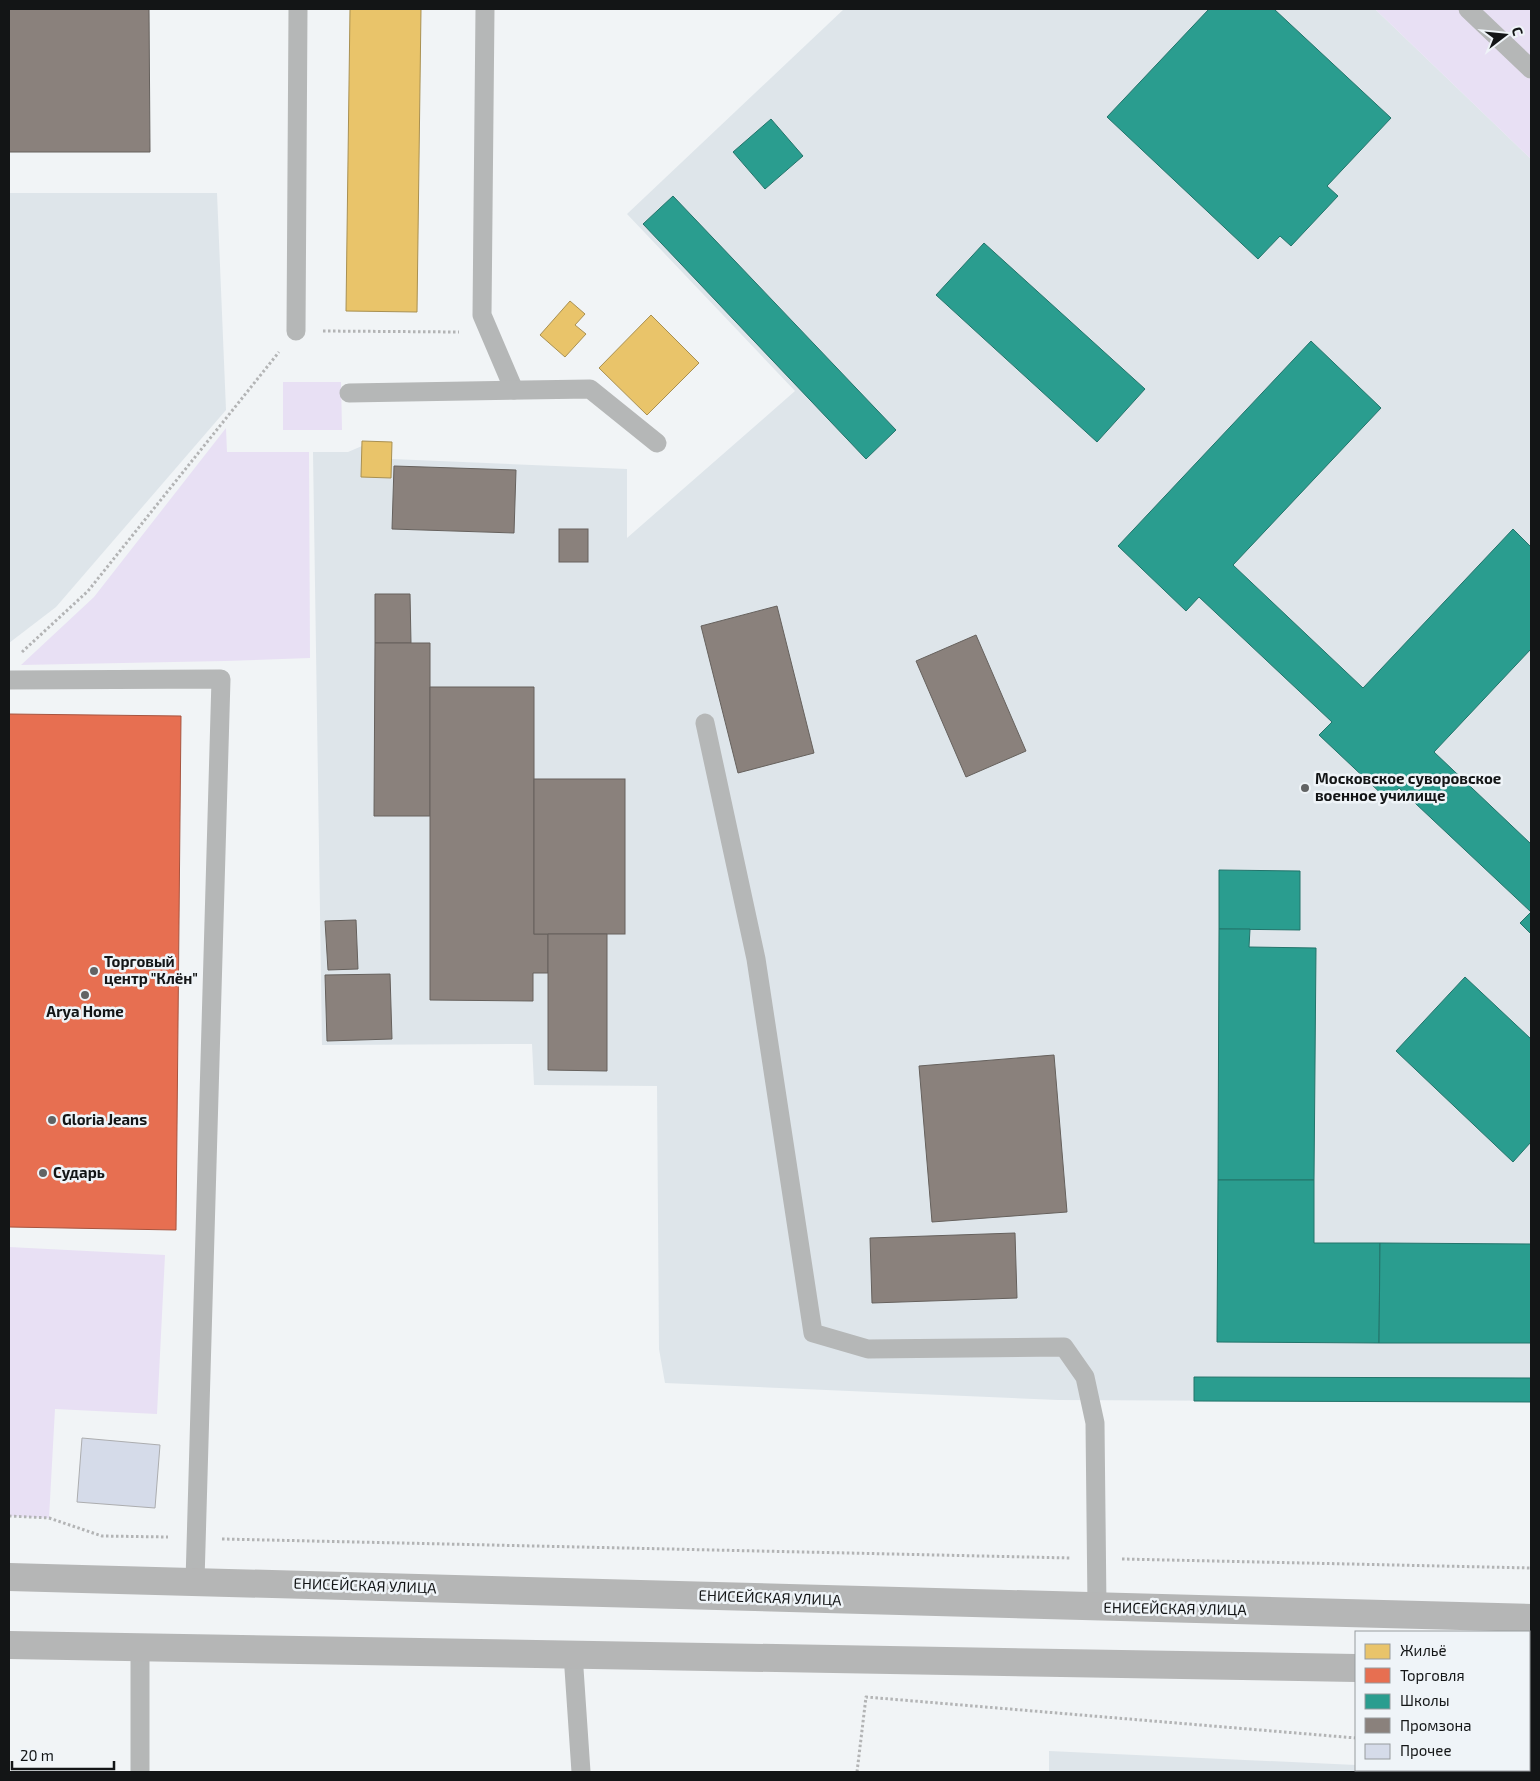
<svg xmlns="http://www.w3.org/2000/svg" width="1540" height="1781" viewBox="0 0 1540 1781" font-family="'Exo 2',sans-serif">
	<rect width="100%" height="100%" fill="#f1f4f6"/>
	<g fill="#dee5ea">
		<path d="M844,9H1375L1531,159V1402L1058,1400L665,1383L659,1349L657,1086L534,1085L532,1044L322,1045L313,452H348L362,446V441L392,442V459L627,469V538L795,391L627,214Z"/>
		<path d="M9,193H217L226,410L56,607L9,643Z"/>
		<path d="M1049,1751L1356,1765V1770L1519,1772H1049Z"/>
	</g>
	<g fill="#e8e0f4">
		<path d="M1375,9H1531V159Z"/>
		<path d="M283,382H341L342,430H283Z"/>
		<path d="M226,428L227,452H309L310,658L225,661L21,665L94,597Z"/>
		<path d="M9,1247L165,1255L157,1414L55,1409L49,1518L9,1516Z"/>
	</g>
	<g fill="#e9c46a" stroke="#a99051">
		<path d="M350,9H421L417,312L346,311Z"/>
		<path d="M570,301L585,314L575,325L586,334L565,357L540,335Z"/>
		<path d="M651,315L699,363L647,415L599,368Z"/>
		<path d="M362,441L392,442L391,478L361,477Z"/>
	</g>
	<path fill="#e76f51" stroke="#a7543f" d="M9,714L181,716L176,1230L9,1227Z"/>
	<g fill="#2a9d8f" stroke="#23746b">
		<path d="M1209,9H1274L1391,118L1327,186L1338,196L1291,246L1280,236L1258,259L1107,117Z"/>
		<path d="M771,119L803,156L765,189L733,152Z"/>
		<path d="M673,196L896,430L866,459L643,224Z"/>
		<path d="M984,243L1145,389L1097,442L936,295Z"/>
		<path d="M1311,341L1381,408L1233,565L1363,688L1513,529L1531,547V649L1434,752L1531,844V934L1520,923L1531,912L1399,788L1388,800L1319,735L1332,722L1199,597L1186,611L1118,546Z"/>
		<path d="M1219,870L1300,871V930L1219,929Z"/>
		<path d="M1219,929H1250L1249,947L1316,948L1314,1180H1218Z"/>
		<path d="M1465,977L1531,1039V1142L1513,1162L1396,1051Z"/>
		<path d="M1218,1180H1314V1243H1380L1379,1343L1217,1342Z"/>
		<path d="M1380,1243L1531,1244V1343H1379Z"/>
		<path d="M1194,1377L1531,1378V1402L1194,1401Z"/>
	</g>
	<g fill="#8a817c" stroke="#66615d">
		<path d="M9,9H149L150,152H9Z"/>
		<path d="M394,466L516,470L514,533L392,529Z"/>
		<rect x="559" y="529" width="29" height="33"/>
		<path d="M375,594H410L411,643H375Z"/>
		<path d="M777,606L814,753L738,773L701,626Z"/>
		<path d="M976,635L1026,751L966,777L916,661Z"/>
		<path d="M375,643H430V816H374Z"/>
		<path d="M430,687H534V934H548V973H533V1001L430,1000Z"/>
		<rect x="534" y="779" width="91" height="155"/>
		<path d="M356,920L358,969L328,970L325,921Z"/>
		<path d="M548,934H607V1071L548,1070Z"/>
		<path d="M390,974L392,1039L327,1041L325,975Z"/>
		<path d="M1054,1055L1067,1212L932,1222L919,1066Z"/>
		<path d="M1015,1233L1017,1298L872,1303L870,1238Z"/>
	</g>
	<path fill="#d5dbe9" stroke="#acadaf" d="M82,1438L160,1445L155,1508L77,1502Z"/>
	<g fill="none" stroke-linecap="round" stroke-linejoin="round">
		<g stroke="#b3b4b5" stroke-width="3" stroke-dasharray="2.5 2.5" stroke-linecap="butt">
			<path d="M323,331L459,332"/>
			<path d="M22,652L88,591L279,352"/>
			<path d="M9,1516L49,1518L102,1536L168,1537"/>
			<path d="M222,1539L1071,1558"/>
			<path d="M1122,1559L1531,1568"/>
			<path d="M1529,1753H1531"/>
			<path d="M857,1772L866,1697L1356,1738"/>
		</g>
		<g stroke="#b5b7b7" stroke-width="19">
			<path d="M485,9L482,315L514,390"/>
			<path d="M1468,9L1531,69"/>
			<path d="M296,331L298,9"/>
			<path d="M349,393L590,389L657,443"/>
			<path d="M9,680L221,679L195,1581"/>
			<path d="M705,723L756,959L813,1333L868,1349L1064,1347L1085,1377L1095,1423L1097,1607"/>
			<path d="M140,1647V1772"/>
			<path d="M573,1654L581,1772"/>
		</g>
		<g stroke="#b5b6b6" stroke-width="28">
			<path d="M9,1577L1531,1618"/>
			<path d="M9,1645L1356,1668"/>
			<path d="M1529,1671H1531"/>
		</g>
	</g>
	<g fill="#616364" stroke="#eff4f8" stroke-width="2">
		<circle cx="1305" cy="788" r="5"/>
		<circle cx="94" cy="971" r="5"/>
		<circle cx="85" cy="995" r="5"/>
		<circle cx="52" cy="1120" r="5"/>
		<circle cx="43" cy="1173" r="5"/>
	</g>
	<g text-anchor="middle" stroke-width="5" stroke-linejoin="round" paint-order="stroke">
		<g font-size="15" font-weight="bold" fill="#131516" stroke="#eff4f8" text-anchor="start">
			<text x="1315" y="784">Московское суворовское<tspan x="1315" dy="17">военное училище</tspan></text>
			<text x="104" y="967">Торговый<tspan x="104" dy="17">центр "Клён"</tspan></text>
			<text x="85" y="1017" text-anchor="middle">Arya Home</text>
			<text x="62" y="1125">Gloria Jeans</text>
			<text x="53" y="1178">Сударь</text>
		</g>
		<g font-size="15" fill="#131516" stroke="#eff4f8">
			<text transform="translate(365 1586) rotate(2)" y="5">ЕНИСЕЙСКАЯ УЛИЦА</text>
			<text transform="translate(770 1598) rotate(2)" y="5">ЕНИСЕЙСКАЯ УЛИЦА</text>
			<text transform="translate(1175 1609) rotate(1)" y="5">ЕНИСЕЙСКАЯ УЛИЦА</text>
		</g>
	</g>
	<rect width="1540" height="1781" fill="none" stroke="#131516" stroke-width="20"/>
	<rect x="1355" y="1631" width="175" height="140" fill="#eff4f8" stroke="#979b9e"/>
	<rect x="1365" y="1644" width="25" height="15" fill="#e9c46a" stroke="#979b9e"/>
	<text x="1400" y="1656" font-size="15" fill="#131516">Жильё</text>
	<rect x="1365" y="1668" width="25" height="15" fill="#e76f51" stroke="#979b9e"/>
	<text x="1400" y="1681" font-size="15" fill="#131516">Торговля</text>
	<rect x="1365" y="1694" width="25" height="15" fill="#2a9d8f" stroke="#979b9e"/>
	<text x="1400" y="1706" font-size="15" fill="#131516">Школы</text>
	<rect x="1365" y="1718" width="25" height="15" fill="#8a817c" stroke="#979b9e"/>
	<text x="1400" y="1731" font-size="15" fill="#131516">Промзона</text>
	<rect x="1365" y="1744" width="25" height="15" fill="#d5dbe9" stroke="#979b9e"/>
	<text x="1400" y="1756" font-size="15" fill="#131516">Прочее</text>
	<g transform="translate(1505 35) rotate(74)" stroke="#eff4f8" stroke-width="4" paint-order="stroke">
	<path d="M0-4L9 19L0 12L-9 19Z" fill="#131516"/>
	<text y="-8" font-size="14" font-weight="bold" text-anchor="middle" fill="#131516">С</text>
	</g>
	<path d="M12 1761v8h102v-8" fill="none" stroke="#131516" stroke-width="2.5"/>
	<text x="20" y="1761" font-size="15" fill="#131516" stroke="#eff4f8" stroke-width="4" paint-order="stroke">20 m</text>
</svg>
